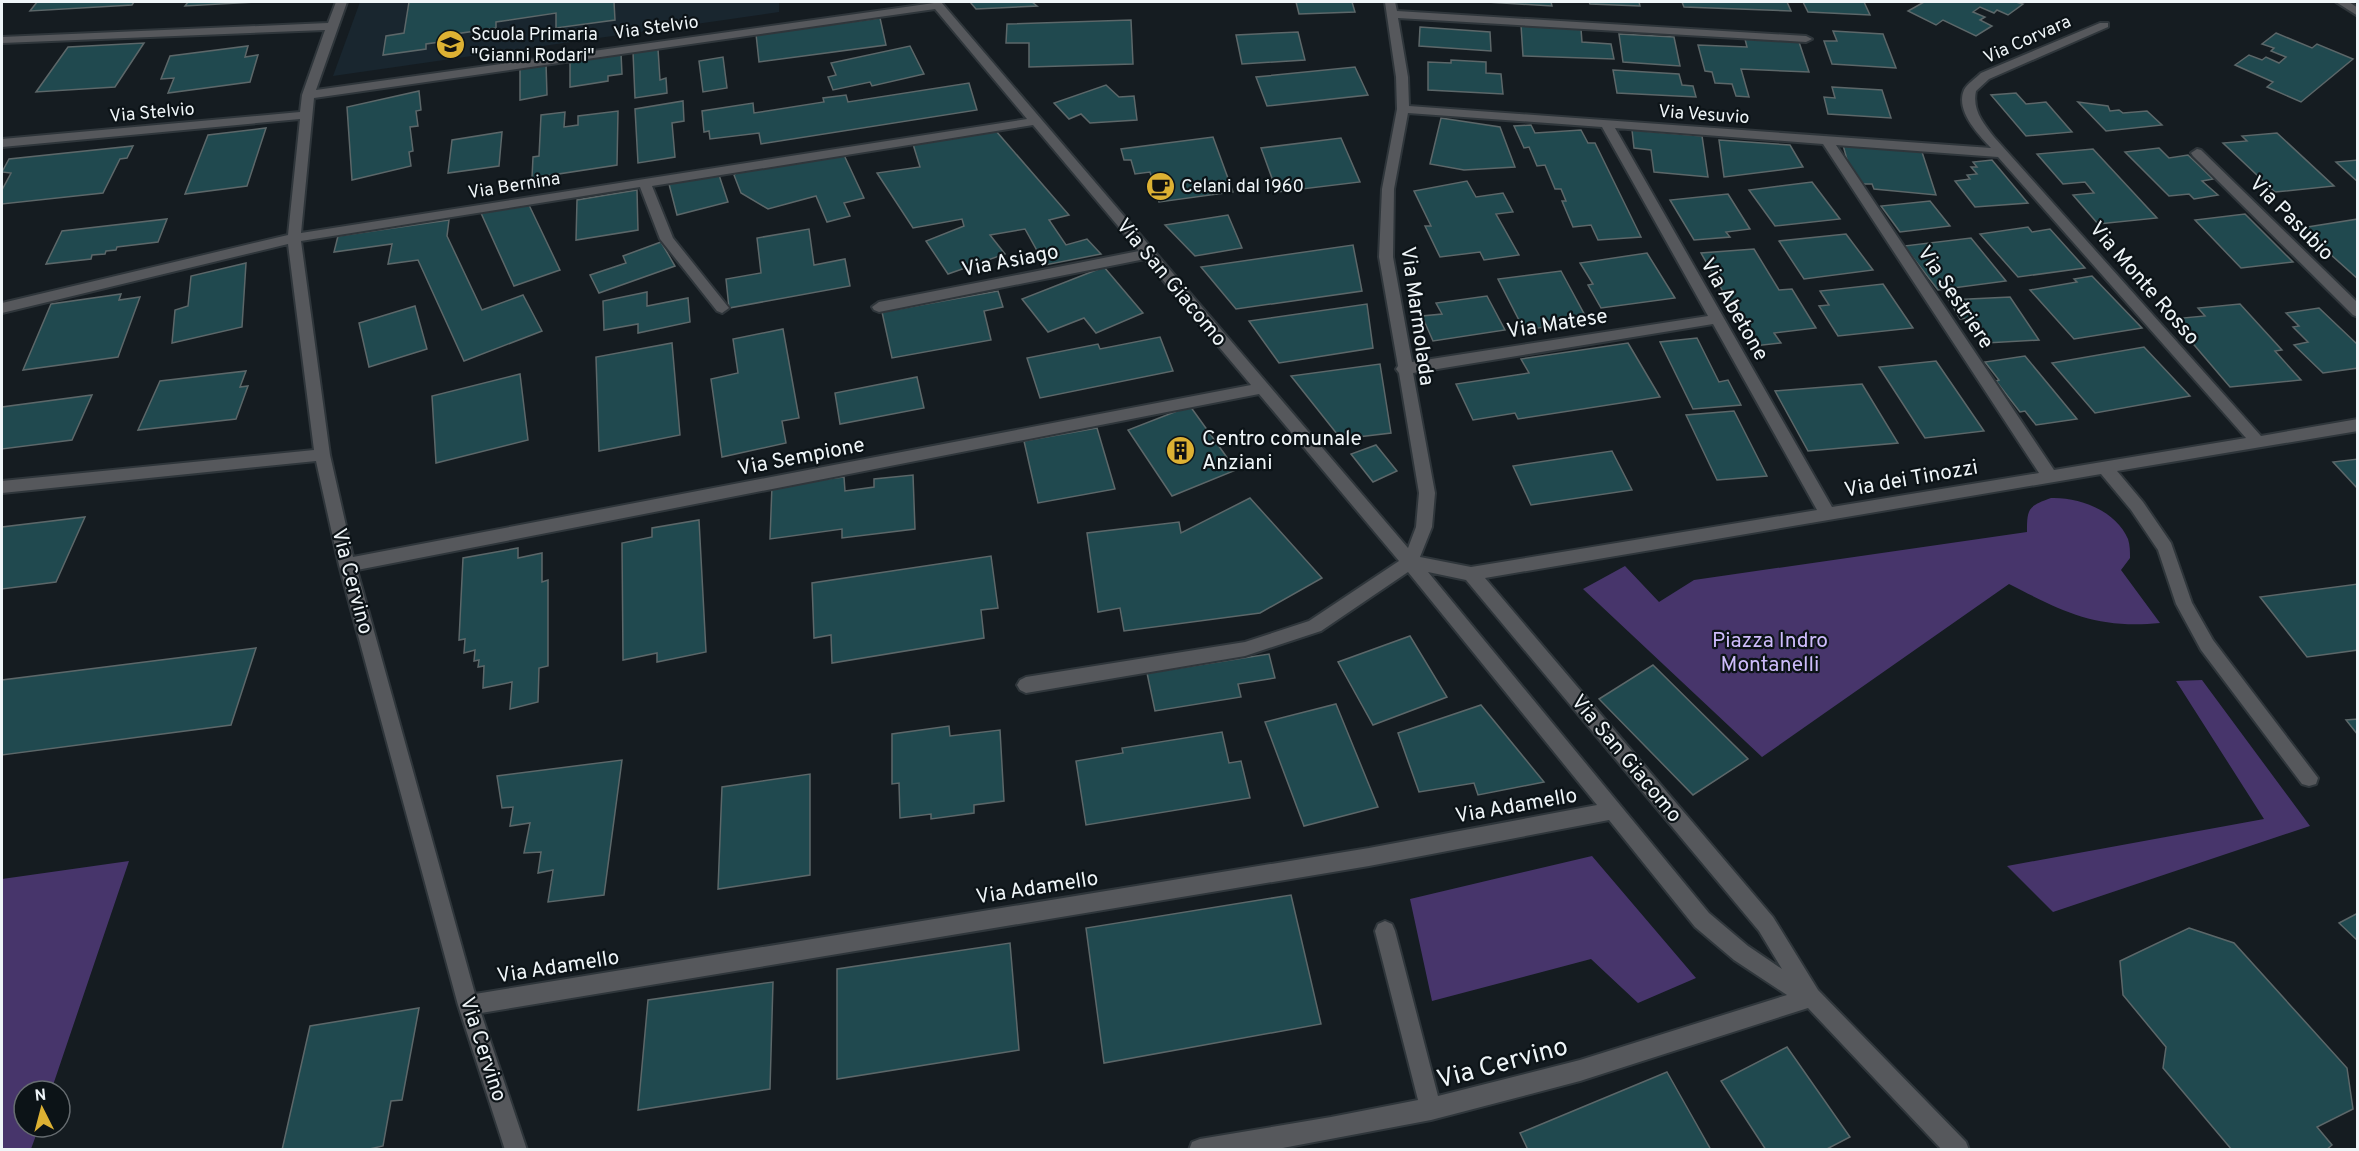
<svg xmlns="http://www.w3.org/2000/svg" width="2359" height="1151" viewBox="0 0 2359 1151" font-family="Overpass,sans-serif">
	<rect width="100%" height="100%" fill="#151c21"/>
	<path fill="#19262f" d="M360,2H779V12L333,76Z"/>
	<g fill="#47356b">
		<path d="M2051,498C2080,497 2116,511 2128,539C2130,545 2130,552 2130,558L2121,570L2160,623C2096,629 2064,612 2009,584L1762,757L1583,589L1625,566L1659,602L1694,580L2027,532C2027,509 2028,506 2051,498Z"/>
		<path d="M2202,680L2310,826L2053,912L2007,866L2264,819L2176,681Z"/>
		<path d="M1592,856L1696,978L1638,1003L1591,959L1432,1001L1410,899Z"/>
		<path d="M129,861L51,1091H24V1127H39L31,1149H2V879Z"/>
	</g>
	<g fill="#20494f" stroke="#5c6769" stroke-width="1.5">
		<path d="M37,2H134L132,5L30,11Z"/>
		<path d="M188,2H256L185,6Z"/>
		<path d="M409,2H614L615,20L556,28V13L496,22V28L455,34L454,40L426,44V49L383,55L386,36L404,33Z"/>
		<path d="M970,2H1032L1037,6L976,9Z"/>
		<path d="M1296,2H1352L1355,12L1299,14Z"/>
		<path d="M1487,2H1551L1552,6Z"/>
		<path d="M1589,2H1639L1640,6L1590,4Z"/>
		<path d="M1682,2H1787L1791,11L1684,7Z"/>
		<path d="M1803,2H1864L1870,15L1808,12Z"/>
		<path d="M1924,2H2016L2023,4L2008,15L1997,10L1994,13L1980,7L1973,12L1985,17L1980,20L1992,26L1976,36L1943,20L1936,25L1908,11Z"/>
		<path d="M880,18L886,45L759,62L756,34Z"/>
		<path d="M1131,20L1133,64L1029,67V43H1006L1007,24Z"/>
		<path d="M1521,25L1581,29L1582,42L1611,44L1614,59L1523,56Z"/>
		<path d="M1420,27L1490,32L1491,51L1419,46Z"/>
		<path d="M1833,31L1883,34L1896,68L1832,64L1824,41H1837Z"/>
		<path d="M1298,32L1305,60L1242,64L1236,35Z"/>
		<path d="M2276,33L2312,48L2317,44L2353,59L2301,102L2267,87L2273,82L2235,65L2249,55L2262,60L2266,57L2279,63L2286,57L2271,51L2274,48L2262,44Z"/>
		<path d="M1619,34L1674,37L1680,66L1623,62Z"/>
		<path d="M1745,39L1799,42L1809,72L1741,69L1749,97L1736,96L1732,84L1715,83L1712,72L1705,71L1698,45L1747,47Z"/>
		<path d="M144,43L115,87L36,92L68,47Z"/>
		<path d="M248,46L245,57L258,55L250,82L168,93L174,78L161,79L170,56Z"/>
		<path d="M910,46L924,74L872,86L870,82L833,90L828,77L836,75L831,63Z"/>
		<path d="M658,49L660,80L666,78L667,93L635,98L633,52Z"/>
		<path d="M621,53L622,74L608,76V81L570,87V61Z"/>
		<path d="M723,57L727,88L703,92L699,61Z"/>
		<path d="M1451,60L1486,62V73L1501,74L1503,94L1428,90V62L1451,63Z"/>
		<path d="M546,63L547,95L520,100V67Z"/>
		<path d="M1355,67L1368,95L1267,106L1256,77Z"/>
		<path d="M1613,70L1679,74L1682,85L1693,86L1696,97L1617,93Z"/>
		<path d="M969,83L977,110L761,144L759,133L710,139L709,131L704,132L702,111L753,103L754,113L824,102L823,98L846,95L848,102Z"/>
		<path d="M1106,85L1119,97L1134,96L1137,120L1090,123L1081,114L1069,119L1054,103Z"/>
		<path d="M1832,87L1882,90L1891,118L1828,114L1824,97L1835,98Z"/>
		<path d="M419,91L421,110L416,111L418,126L410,127L413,151L409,152L411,166L352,180L347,107Z"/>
		<path d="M2016,93L2026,104L2046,102L2072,132L2026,136L1991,95Z"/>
		<path d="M683,101L684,121L672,123L675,157L638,163L635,109Z"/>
		<path d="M2078,102L2108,106L2110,111L2119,110L2123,113L2147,111L2162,125L2106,131Z"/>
		<path d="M618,111L617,165L532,178L533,157L539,156L541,115L565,112L564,127L578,125V116Z"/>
		<path d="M1441,118L1500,127L1515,167L1464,170L1430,164Z"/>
		<path d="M1531,125L1535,133L1581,130L1588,143H1595L1641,237L1598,240L1591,225L1573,227L1562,201H1566L1561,189H1555L1545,165L1537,166L1529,147L1524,148L1514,126Z"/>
		<path d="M266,128L247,186L185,194L208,135Z"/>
		<path d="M1632,130L1702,136L1708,177L1654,172L1651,150L1634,148Z"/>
		<path d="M996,131L1069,215L1049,220L1066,245L1087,239L1101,254L1045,265L1025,229L990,235L1005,254L948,274L926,241L964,226L962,219L913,228L877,173L920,167L913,144Z"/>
		<path d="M502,132L499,166L448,173L452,140Z"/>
		<path d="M2277,133L2334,186L2275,192L2223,143L2247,141L2242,136Z"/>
		<path d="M1213,137L1233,192L1159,202L1150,172L1135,174L1131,160H1124L1121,149Z"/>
		<path d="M1341,138L1360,182L1277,192L1261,148Z"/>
		<path d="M1719,140L1790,145L1803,167L1724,177Z"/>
		<path d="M1843,145L1922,152L1936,195L1874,189L1872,184H1863L1849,167Z"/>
		<path d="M133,146L127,158L120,159L103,193L2,204V190L11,173L2,172L9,159Z"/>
		<path d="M2159,148L2169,158L2188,155L2213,179L2202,181L2218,195L2194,199L2189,194L2169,196L2125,152Z"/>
		<path d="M2093,149L2157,218L2098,224L2073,195L2094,193L2085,182L2063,184L2037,154Z"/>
		<path d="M844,155L864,198L844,203L850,216L827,222L816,196L768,209L741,193L734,175L740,170Z"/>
		<path d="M1992,160L2028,203L1975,207L1955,181L1970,179L1967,175L1977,174L1971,167H1977L1973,162Z"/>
		<path d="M2358,160V182L2336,162Z"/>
		<path d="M718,172L728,202L677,215L669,184Z"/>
		<path d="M1467,181L1476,197L1503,193L1513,212L1496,214L1519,255L1484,260L1480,252L1440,257L1425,226H1431L1414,191Z"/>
		<path d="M1812,182L1840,219L1775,226L1749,190Z"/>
		<path d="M637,190L638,230L576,240L577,200Z"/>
		<path d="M1728,194L1750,229L1726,232L1730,237L1694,240L1670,200Z"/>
		<path d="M1930,201L1950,226L1900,232L1881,206Z"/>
		<path d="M529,205L560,270L514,286L481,213Z"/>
		<path d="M2245,214L2293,262L2241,268L2195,220Z"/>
		<path d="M1228,215L1242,248L1195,256L1165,225Z"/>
		<path d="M167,219L158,242L117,247L116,250L106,251L105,254L92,255L91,259L46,264L62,231Z"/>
		<path d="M2358,219V279L2301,228Z"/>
		<path d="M449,220L447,236L482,310L523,295L542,331L464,361L418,260L388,264L392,244L334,252L338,236Z"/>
		<path d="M2028,227L2032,232L2050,229L2085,268L2018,277L1980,234Z"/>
		<path d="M809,229L814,265L845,259L850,286L729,308L726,279L761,273L757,238Z"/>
		<path d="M1846,234L1873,270L1804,279L1779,241Z"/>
		<path d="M1971,238L2006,281L1938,290L1904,246Z"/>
		<path d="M661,242L675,266L599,293L590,275L626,263L623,256Z"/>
		<path d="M1353,245L1362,291L1236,309L1201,267Z"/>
		<path d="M1754,249L1779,290L1792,289L1816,328L1774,333L1781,343L1754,346L1701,253Z"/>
		<path d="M1647,253L1675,298L1601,308L1588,285L1593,284L1580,263Z"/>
		<path d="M246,263L242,327L172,343L175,310L188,306L191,276Z"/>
		<path d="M1104,267L1143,313L1096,333L1084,318L1048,332L1022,299Z"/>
		<path d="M1561,271L1588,321L1524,330L1498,279Z"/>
		<path d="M2092,276L2142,328L2074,339L2030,290L2077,282L2074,279Z"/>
		<path d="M1883,284L1913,328L1838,336L1819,306L1829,305L1820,291Z"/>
		<path d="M998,291L1003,307L984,311L991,340L892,358L882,312Z"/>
		<path d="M647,292V306L688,298L690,322L638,333V324L604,330L603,301Z"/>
		<path d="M121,294L119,300L140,297L118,357L23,370L51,304Z"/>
		<path d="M1487,296L1505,330L1433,341L1422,316L1442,314L1436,303Z"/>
		<path d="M2010,297L2039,340L1986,343L1970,318L1960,319L1949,300Z"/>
		<path d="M1367,304L1373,348L1279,363L1249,321Z"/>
		<path d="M2240,304L2282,350L2275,351L2301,380L2230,387L2172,319L2205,316L2198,308Z"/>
		<path d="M415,306L427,349L369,367L359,323Z"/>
		<path d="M2319,308L2358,345V368L2323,373L2294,345L2308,342L2293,327L2299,326L2286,313Z"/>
		<path d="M783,329L799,418L782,421L786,443L722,457L711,379L738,373L733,339Z"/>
		<path d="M1160,337L1173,371L1040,398L1027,358L1098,344L1100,349Z"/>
		<path d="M1697,338L1719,382L1728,380L1741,405L1693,409L1660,342Z"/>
		<path d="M672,343L680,435L599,451L596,357Z"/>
		<path d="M1628,343L1660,397L1518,419L1515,413L1473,420L1456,384L1529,373L1521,359Z"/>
		<path d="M2144,347L2190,396L2095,413L2052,363Z"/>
		<path d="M2025,356L2077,419L2036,425L2025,411L2020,412L1996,381L1999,380L1985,362Z"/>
		<path d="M1936,361L1984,431L1925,438L1879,367Z"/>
		<path d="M1380,364L1391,433L1341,439L1291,376Z"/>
		<path d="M246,371L240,387L248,386L236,419L138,430L160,381Z"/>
		<path d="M520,374L528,440L436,463L432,396Z"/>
		<path d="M917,377L924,408L840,424L835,393Z"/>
		<path d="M1862,384L1898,443L1808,451L1775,391Z"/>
		<path d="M92,395L72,440L2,449V407Z"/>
		<path d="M1190,406L1236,470L1172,496L1128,430Z"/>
		<path d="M1734,411L1767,476L1717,480L1686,415Z"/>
		<path d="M1097,428L1115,489L1038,503L1024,441Z"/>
		<path d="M1376,445L1397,471L1373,482L1351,454Z"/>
		<path d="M1612,451L1632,490L1531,505L1513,466Z"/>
		<path d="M2358,459V489L2333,462Z"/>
		<path d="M913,475L915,529L842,538V529L770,539L772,485L844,477L845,491L874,487V479Z"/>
		<path d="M1250,498L1322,578L1260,613L1124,631L1120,608L1098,612L1087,533L1179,522L1181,533Z"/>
		<path d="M85,517L56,582L2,589V527Z"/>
		<path d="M699,520L706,652L657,662V653L623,660L622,543L652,537V528Z"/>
		<path d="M518,548V558L542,553V582L548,580V666L539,668L538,702L510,709L512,682L483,688L484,666L478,667L479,660L474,661L475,650L464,653L465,639L459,640L463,558Z"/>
		<path d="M991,556L998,608L981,610L984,638L832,663L831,635L814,638L812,583Z"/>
		<path d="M2358,584V650L2307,657L2260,597Z"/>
		<path d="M1410,636L1447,697L1373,725L1338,662Z"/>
		<path d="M256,648L231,725L2,755V680Z"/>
		<path d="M1269,654L1275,678L1238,684L1241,697L1155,711L1147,673Z"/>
		<path d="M1653,665L1748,759L1693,795L1599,699Z"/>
		<path d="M1336,704L1378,807L1304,826L1265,722Z"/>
		<path d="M1481,705L1544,782L1478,795L1474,783L1419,792L1398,733Z"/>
		<path d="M2358,719V735L2346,720Z"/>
		<path d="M949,726L950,736L1000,730L1004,801L974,805V813L931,819V814L900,818L899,783L892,784V734Z"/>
		<path d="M1222,732L1229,763L1241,761L1250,798L1086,825L1076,761L1123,753L1122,748Z"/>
		<path d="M622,760L604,895L548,902L553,870L538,873L541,852L524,853L530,823L510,826L513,807L502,808L497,776Z"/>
		<path d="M810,774V875L718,889L722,787Z"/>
		<path d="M1291,895L1321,1024L1104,1063L1086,928Z"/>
		<path d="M2358,913V941L2339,923Z"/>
		<path d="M2189,928L2234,943L2347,1068L2353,1109L2317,1127L2332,1145L2326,1150H2232L2163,1068L2166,1047L2123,995L2120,961Z"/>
		<path d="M1010,943L1019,1050L837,1079V969Z"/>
		<path d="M773,982L770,1089L638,1110L648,1000Z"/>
		<path d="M419,1008L402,1100L391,1101L383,1146L365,1150H282L310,1026Z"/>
		<path d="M1787,1047L1850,1137L1825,1150H1766L1721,1081Z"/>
		<path d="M1667,1072L1711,1150H1528L1520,1133Z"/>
	</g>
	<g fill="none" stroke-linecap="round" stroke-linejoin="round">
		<defs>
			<path id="service" d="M2336,2H2349L2358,8V16Z"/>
			<g id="minor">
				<path d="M336,2H347L316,90L941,2L1408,548L1416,527L1419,493L1399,373L1396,369L1398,366L1379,257L1382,189L1397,109L1396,77L1385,2H1395L1397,11L1806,36L1812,39L1806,42L1398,18L1408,77L1409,106L1991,148C1979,135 1955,111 1964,90C1967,84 1976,78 1981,73L2100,23H2108V27L1989,79L1976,91C1972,110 1983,123 1994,137L2261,436L2358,419V431L2117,471L2143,502L2171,543L2192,603L2213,640L2318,778L2316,784L2309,786L2302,784L2201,650L2176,604L2158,550L2131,510L2101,474L1485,578L1773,917L1818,990L1966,1142L1969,1150H1942L1808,1008L1580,1081L1431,1120L1272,1150H1189L1192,1142L1200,1139L1331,1117L1418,1100L1375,931L1378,924L1385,921L1392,924L1395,931L1438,1096L1580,1060L1787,995L1734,960L1695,927L1609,820L1369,866L481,1013L527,1150H505L458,1005L339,565L316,461L2,493V481L314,450L288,244L2,313V303L288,235L300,119L2,147V139L300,112L302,95L325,30L2,43V37L328,23ZM935,9L1027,119L301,233L314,98ZM1408,113L1602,127L1708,316L1412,362L1393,257L1394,189ZM1033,125L1139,251L879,302L872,307L874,310L879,312L1145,259L1251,385L353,557L330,455L301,241L640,187L660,239L717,311L722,313L729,308L673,238L652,186ZM1615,128L1823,144L2039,473L1832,507ZM1836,145L1998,157L2246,438L2054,470ZM1713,324L1817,510L1471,567L1420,557L1432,527L1435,493L1413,373ZM1259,394L1399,561L1309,621L1245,642L1026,677L1020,680L1017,685L1020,690L1026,693L1245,656L1321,631L1408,572L1597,805L1369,848L475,994L357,570ZM1428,572L1466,580L1759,931L1782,969L1748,946L1709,913Z"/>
				<path d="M2197,149L2201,150L2358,303V317L2353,315L2193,156L2191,153Z"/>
			</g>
		</defs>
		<use href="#service" stroke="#2f363b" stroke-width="4"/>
		<use href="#minor" stroke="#2f363b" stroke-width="4"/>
		<use href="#service" fill="#56585c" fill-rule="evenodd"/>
		<use href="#minor" fill="#56585c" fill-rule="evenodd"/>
	</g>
	<defs>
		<symbol id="school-disc" viewBox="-11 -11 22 22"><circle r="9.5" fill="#ddb133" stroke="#0c1317"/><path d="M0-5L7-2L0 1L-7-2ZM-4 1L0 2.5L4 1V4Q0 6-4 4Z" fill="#111"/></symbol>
		<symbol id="cafe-disc" viewBox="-11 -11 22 22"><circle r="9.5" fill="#ddb133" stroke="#0c1317"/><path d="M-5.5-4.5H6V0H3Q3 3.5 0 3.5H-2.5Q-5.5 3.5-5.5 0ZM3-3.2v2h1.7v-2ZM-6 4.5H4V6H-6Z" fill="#111"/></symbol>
		<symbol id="building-disc" viewBox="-11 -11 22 22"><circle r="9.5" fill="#ddb133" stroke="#0c1317"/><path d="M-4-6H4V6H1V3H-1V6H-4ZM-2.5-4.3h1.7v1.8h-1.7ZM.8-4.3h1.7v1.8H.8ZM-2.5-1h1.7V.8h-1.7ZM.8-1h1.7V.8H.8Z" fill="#111"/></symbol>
	</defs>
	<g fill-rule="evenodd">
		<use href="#school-disc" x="434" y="28" width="33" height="33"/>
		<use href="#cafe-disc" x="1144" y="170" width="33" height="33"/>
		<use href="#building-disc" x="1164" y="434" width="33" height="33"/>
	</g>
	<g text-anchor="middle" stroke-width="4.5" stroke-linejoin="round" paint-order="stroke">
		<g font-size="18" fill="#eff5f8" stroke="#0c1317">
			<text transform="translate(656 27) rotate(-8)" y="6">Via Stelvio</text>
			<text transform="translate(2027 39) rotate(-24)" y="6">Via Corvara</text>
			<text transform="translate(152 112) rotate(-5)" y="6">Via Stelvio</text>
			<text transform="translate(1704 114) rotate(4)" y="6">Via Vesuvio</text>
			<text transform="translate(514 185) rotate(-9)" y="6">Via Bernina</text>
		</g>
		<g font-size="18" fill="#eff5f8" stroke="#0c1317" text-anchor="start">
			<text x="471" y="40">Scuola Primaria<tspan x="471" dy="21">"Gianni Rodari"</tspan></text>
			<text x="1181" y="192">Celani dal 1960</text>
		</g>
		<g font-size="21" fill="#eff5f8" stroke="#0c1317">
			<text transform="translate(2292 218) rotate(45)" y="7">Via Pasubio</text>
			<text transform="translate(1010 260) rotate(-11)" y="7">Via Asiago</text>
			<text transform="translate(1172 282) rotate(50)" y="7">Via San Giacomo</text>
			<text transform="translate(2145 283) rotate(49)" y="7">Via Monte Rosso</text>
			<text transform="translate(1956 297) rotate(56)" y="7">Via Sestriere</text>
			<text transform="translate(1735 309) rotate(60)" y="7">Via Abetone</text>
			<text transform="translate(1418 316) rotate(82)" y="7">Via Marmolada</text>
			<text transform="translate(1557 323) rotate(-9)" y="7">Via Matese</text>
			<text transform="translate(801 456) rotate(-11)" y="7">Via Sempione</text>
			<text transform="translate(1911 478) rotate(-10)" y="7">Via dei Tinozzi</text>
			<text transform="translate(353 581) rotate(75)" y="7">Via Cervino</text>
			<text transform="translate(1627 758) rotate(50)" y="7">Via San Giacomo</text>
			<text transform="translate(1516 805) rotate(-10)" y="7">Via Adamello</text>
			<text transform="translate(1037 887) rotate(-9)" y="7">Via Adamello</text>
			<text transform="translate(558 966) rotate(-9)" y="7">Via Adamello</text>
			<text transform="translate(484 1049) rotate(72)" y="7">Via Cervino</text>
		</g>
		<g font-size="21" fill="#eff5f8" stroke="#0c1317" text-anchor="start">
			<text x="1202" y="445">Centro comunale<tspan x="1202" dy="24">Anziani</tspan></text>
		</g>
		<g font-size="21" fill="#cebcfb" stroke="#0c1317">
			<text x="1770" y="647">Piazza Indro<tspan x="1770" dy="24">Montanelli</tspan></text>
		</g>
		<g font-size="26" fill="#eff5f8" stroke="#0c1317">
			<text transform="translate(1502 1062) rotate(-15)" y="9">Via Cervino</text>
		</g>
	</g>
	<rect width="2359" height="1151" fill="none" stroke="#eff5f8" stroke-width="6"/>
	<g transform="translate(42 1109) rotate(354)"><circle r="28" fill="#0c1317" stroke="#676d71" stroke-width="1.5"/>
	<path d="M0-4.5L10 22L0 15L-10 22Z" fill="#ddb133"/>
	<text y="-9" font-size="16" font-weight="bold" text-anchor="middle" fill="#eff5f8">N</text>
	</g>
</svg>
